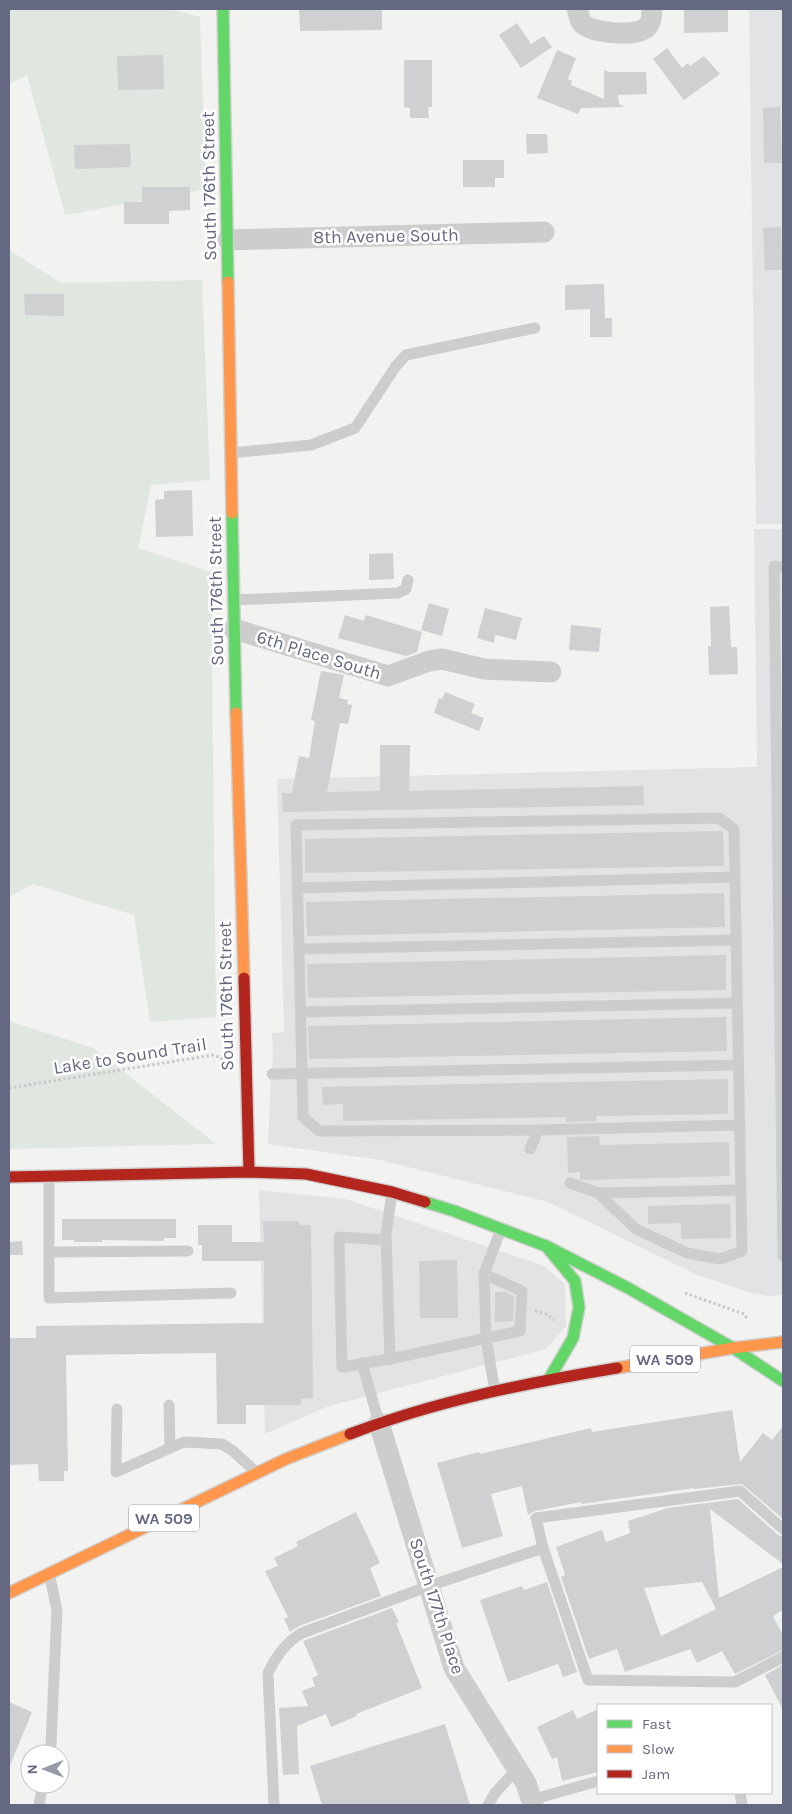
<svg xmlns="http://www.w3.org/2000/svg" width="792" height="1814" viewBox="0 0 792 1814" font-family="Karla,sans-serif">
	<rect width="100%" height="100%" fill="#f2f3f1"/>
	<g fill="#e2e3e4">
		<path d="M749,9H783V524H756Z"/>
		<path d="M754,529H783V1295L768,1296L748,1292L695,1274L548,1202L380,1160L268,1144L271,1073L273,1059L272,1033L284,1032L277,779L757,767Z"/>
		<path d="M259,1190L346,1199L544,1266L565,1284L566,1326L546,1349L326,1407L265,1434Z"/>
	</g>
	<g fill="#e0e6e0">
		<path d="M9,9H170L200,17L206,189L65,215L27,75L9,84Z"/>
		<path d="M9,250L61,283L202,280L210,480L151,485L138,548L211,572L216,1017L150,1022L134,915L33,884L9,897Z"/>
		<path d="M9,1021L93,1048L216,1144L9,1149Z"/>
	</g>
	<g fill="#cfd0d1" fill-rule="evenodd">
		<path d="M299,9H382V30L300,31Z"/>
		<path d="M684,9H728V32L684,33Z"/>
		<path d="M517,23L531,44L544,36L552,47L521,68L499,35Z"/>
		<path d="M667,48L682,68L688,63L690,66L704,56L720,74L684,100L653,59Z"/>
		<path d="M557,50L576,58L568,79L572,81L571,85L604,99V70L610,72H646L647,94L618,95L619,104L625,107L581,108L578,114L537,98Z"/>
		<path d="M163,55L164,89L118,90L117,56Z"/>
		<path d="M404,60H432V107H428L429,118H410V108L404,107Z"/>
		<path d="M780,107L782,163H764L763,108Z"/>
		<path d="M526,134H547L548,153L527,154Z"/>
		<path d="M130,144L131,167L75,169L74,145Z"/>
		<path d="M463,160H504V178H495V187H463Z"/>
		<path d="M142,187H190V210L169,211V224H124V202H142Z"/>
		<path d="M781,227L782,270H765L763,228Z"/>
		<path d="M604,284L605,318H612V337H590V309L565,310V285Z"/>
		<path d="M24,294H64V316L25,315Z"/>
		<path d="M192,490L193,536L156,537L155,500L164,499V491Z"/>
		<path d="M393,553L394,579L369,580V554Z"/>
		<path d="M429,603L449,609L442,636L421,630Z"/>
		<path d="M729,606L731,647H737L738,674L709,675L708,646H711L710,607Z"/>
		<path d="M485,608L522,618L516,640L495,635L494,643L477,638Z"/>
		<path d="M345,615L364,621L366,615L422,632L417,652L406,656L338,638Z"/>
		<path d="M571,625L601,628L599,652L569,650Z"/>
		<path d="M321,671L344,675L339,698L348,700L347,704L352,705L348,724L340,723L327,792L380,791V745H410L409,791L643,786L644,805L283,812L282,793H292L299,756L309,758L315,721L311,720Z"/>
		<path d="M445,692L475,704L471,713L484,718L479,731L434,713L439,698L442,699Z"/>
		<path d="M723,831L724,866L305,873V839Z"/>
		<path d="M724,893L725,927L307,936L306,902Z"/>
		<path d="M726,955V990L308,998L307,964Z"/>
		<path d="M726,1017L727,1051L309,1059L308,1026Z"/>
		<path d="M728,1079V1114L596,1116L597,1121L566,1122V1117L343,1121V1104L323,1105L322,1087Z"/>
		<path d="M599,1136L600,1145L729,1142L730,1176L584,1180L580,1179V1172L568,1173L567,1137Z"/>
		<path d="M730,1204L731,1238L681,1239V1223L648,1224V1206Z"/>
		<path d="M62,1219H176V1238H164V1241L102,1240V1242H74V1240H62Z"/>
		<path d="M263,1221H299V1225H311L313,1398L301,1399V1405H246V1424H217L216,1353L66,1355L68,1471H64V1481H39L38,1464L9,1465V1338H36V1326L264,1323V1261H202V1245H198V1225H232V1242H264Z"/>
		<path d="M22,1241L23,1255H9V1242Z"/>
		<path d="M457,1260L458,1318H420L419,1261Z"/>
		<path d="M495,1292H506L514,1296L513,1321L495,1322Z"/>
		<path d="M732,1410L740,1462L763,1433L772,1440L783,1426V1519L742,1484L694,1489V1488L581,1504V1502L535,1511L528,1515L522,1486L491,1494L503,1536L462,1548L437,1463L479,1452L480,1454L591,1428L592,1432Z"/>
		<path d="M738,1499L778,1535L783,1536V1564L710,1509L719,1598L783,1567V1610L773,1616L783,1635V1650L735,1674L722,1651L697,1663L690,1649L625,1672L617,1649L589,1659L561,1577L565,1575L556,1547L602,1530L606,1542L630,1533L628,1521L668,1508ZM702,1582L716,1609L661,1636L644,1588Z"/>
		<path d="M356,1512L380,1563L370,1568L381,1596L299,1626L290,1632L284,1619L288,1617L265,1571L278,1566L274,1558L298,1546L296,1542Z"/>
		<path d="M547,1582L577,1672L563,1677L558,1664L508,1682L480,1600L522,1586L524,1590Z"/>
		<path d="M392,1608L399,1622L396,1623L422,1688L356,1714L357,1716L331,1727L326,1714L297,1726L299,1774L283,1775L279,1708L308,1706L302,1691L315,1686L312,1678L318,1675L303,1641Z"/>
		<path d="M783,1665V1710L765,1675Z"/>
		<path d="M9,1702L32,1712L9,1768Z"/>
		<path d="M598,1709V1772L562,1781L557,1757L552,1759L537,1727L573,1710L577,1719Z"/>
		<path d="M445,1724L470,1805H322L310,1766Z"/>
	</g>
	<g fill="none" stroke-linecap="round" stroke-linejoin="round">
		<defs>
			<g id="fast">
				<path d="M223,9L228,282"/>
				<path d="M232,513L236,713"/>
				<path d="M425,1202L454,1211L546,1246L628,1288L733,1348L783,1381"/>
				<path d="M546,1246L575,1281L579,1307L573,1338L549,1379"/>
			</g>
			<g id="slow">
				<path d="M228,282L232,513"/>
				<path d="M236,713L244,978"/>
				<path d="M617,1368L733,1348L783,1342"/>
				<path d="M9,1593L286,1459L350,1434"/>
			</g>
			<g id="jam">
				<path d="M244,978L249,1172"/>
				<path d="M9,1177L249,1172L306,1174L392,1192L425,1202"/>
				<path d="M350,1434C436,1401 526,1383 617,1368"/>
			</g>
		</defs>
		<use href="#fast" stroke="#d0d0d1" stroke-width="14"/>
		<use href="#slow" stroke="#d0d0d1" stroke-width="14"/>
		<use href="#jam" stroke="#d0d0d1" stroke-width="14"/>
		<g stroke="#c9c9cb" stroke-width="3" stroke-dasharray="2.5 2.5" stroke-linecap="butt">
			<path d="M9,1088L213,1055L221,1058L223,1061"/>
			<path d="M685,1293L744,1314L748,1320"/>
			<path d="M535,1311L546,1314L554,1320"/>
		</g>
		<g stroke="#cdcdce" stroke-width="11">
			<path d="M231,453L311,445L355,428L396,366L406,355L535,328"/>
			<path d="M234,600L398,593L406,589L408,580"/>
			<path d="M298,888L735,877"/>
			<path d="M299,949L736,940"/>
			<path d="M301,1012L737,1003"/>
			<path d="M272,1074L738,1065"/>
			<path d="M538,1130L319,1131L303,1117L296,825L719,818L734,829L742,1251L720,1259L687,1253L636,1229L598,1193"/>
			<path d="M530,1149L538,1130L740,1125"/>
			<path d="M49,1176V1298L231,1293"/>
			<path d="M570,1183L598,1193L741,1190"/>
			<path d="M386,1240L339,1237L342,1367L390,1359L520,1331L522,1291L484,1274"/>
			<path d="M49,1252L188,1251"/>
			<path d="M783,1256L774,566L783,567"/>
			<path d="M390,1359L386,1235L392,1192"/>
			<path d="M362,1363L379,1423"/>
			<path d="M495,1391L486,1339L484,1274L501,1229"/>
			<path d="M169,1405L170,1448"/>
			<path d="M117,1409L116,1472L184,1442L222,1444L233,1451L257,1473"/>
			<path d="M783,1529L740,1491L536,1518L543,1548L588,1680L735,1682L783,1657"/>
			<path d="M49,1754L51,1744L57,1610L49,1573"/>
			<path d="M740,1793L742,1805"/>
			<path d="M531,1800L598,1781"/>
			<path d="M39,1805L43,1784"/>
			<path d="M274,1805L268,1673C276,1656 286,1642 302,1633L429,1586L543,1548"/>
			<path d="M488,1805L495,1793L517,1769"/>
		</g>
		<g stroke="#cdcdce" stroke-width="21">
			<path d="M577,9C579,13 579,20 582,23C592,34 637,37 647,27C651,23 652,15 652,9"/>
			<path d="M228,240L544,232"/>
			<path d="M234,629L388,676L429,661L442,659L484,669L551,672"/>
			<path d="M379,1423L454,1668L526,1783L533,1805"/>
		</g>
		<use href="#fast" stroke="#63d668" stroke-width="11"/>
		<use href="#slow" stroke="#ff974d" stroke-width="11"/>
		<use href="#jam" stroke="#b3261e" stroke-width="11"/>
	</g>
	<g text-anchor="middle" stroke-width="5" stroke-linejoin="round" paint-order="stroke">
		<g fill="#fff" stroke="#9295a7" stroke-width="1">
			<rect x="630" y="1345.5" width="70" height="27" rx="4"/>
			<rect x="129" y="1504.5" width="70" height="27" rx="4"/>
		</g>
		<g font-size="16" font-weight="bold" fill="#646881">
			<text x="665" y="1365">WA 509</text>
			<text x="164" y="1524">WA 509</text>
		</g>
		<g font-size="18" fill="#646881" stroke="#fff">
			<text transform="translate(209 186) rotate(-91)" y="6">South 176th Street</text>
			<text transform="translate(386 236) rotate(-1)" y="6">8th Avenue South</text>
			<text transform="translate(216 591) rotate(-91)" y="6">South 176th Street</text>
			<text transform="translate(319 655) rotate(17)" y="6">6th Place South</text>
			<text transform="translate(226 996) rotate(-91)" y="6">South 176th Street</text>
			<text transform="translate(130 1056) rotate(-9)" y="6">Lake to Sound Trail</text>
			<text transform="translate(437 1606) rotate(72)" y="6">South 177th Place</text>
		</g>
	</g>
	<rect width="792" height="1814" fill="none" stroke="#646881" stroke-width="20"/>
	<rect x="597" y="1704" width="175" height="90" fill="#ffffff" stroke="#c1c3cd"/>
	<rect x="607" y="1720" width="25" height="8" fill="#63d668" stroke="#c1c3cd"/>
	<text x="642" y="1729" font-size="15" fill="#646881">Fast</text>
	<rect x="607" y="1745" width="25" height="8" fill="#ff974d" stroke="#c1c3cd"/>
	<text x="642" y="1754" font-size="15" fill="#646881">Slow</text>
	<rect x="607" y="1770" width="25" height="8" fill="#b3261e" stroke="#c1c3cd"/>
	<text x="642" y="1779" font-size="15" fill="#646881">Jam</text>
	<g transform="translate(45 1769) rotate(269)"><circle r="24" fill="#ffffff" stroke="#c1c3cd"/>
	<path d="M0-4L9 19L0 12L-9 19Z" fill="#9699a8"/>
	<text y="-8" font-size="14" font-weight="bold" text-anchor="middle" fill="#646881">N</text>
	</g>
</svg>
